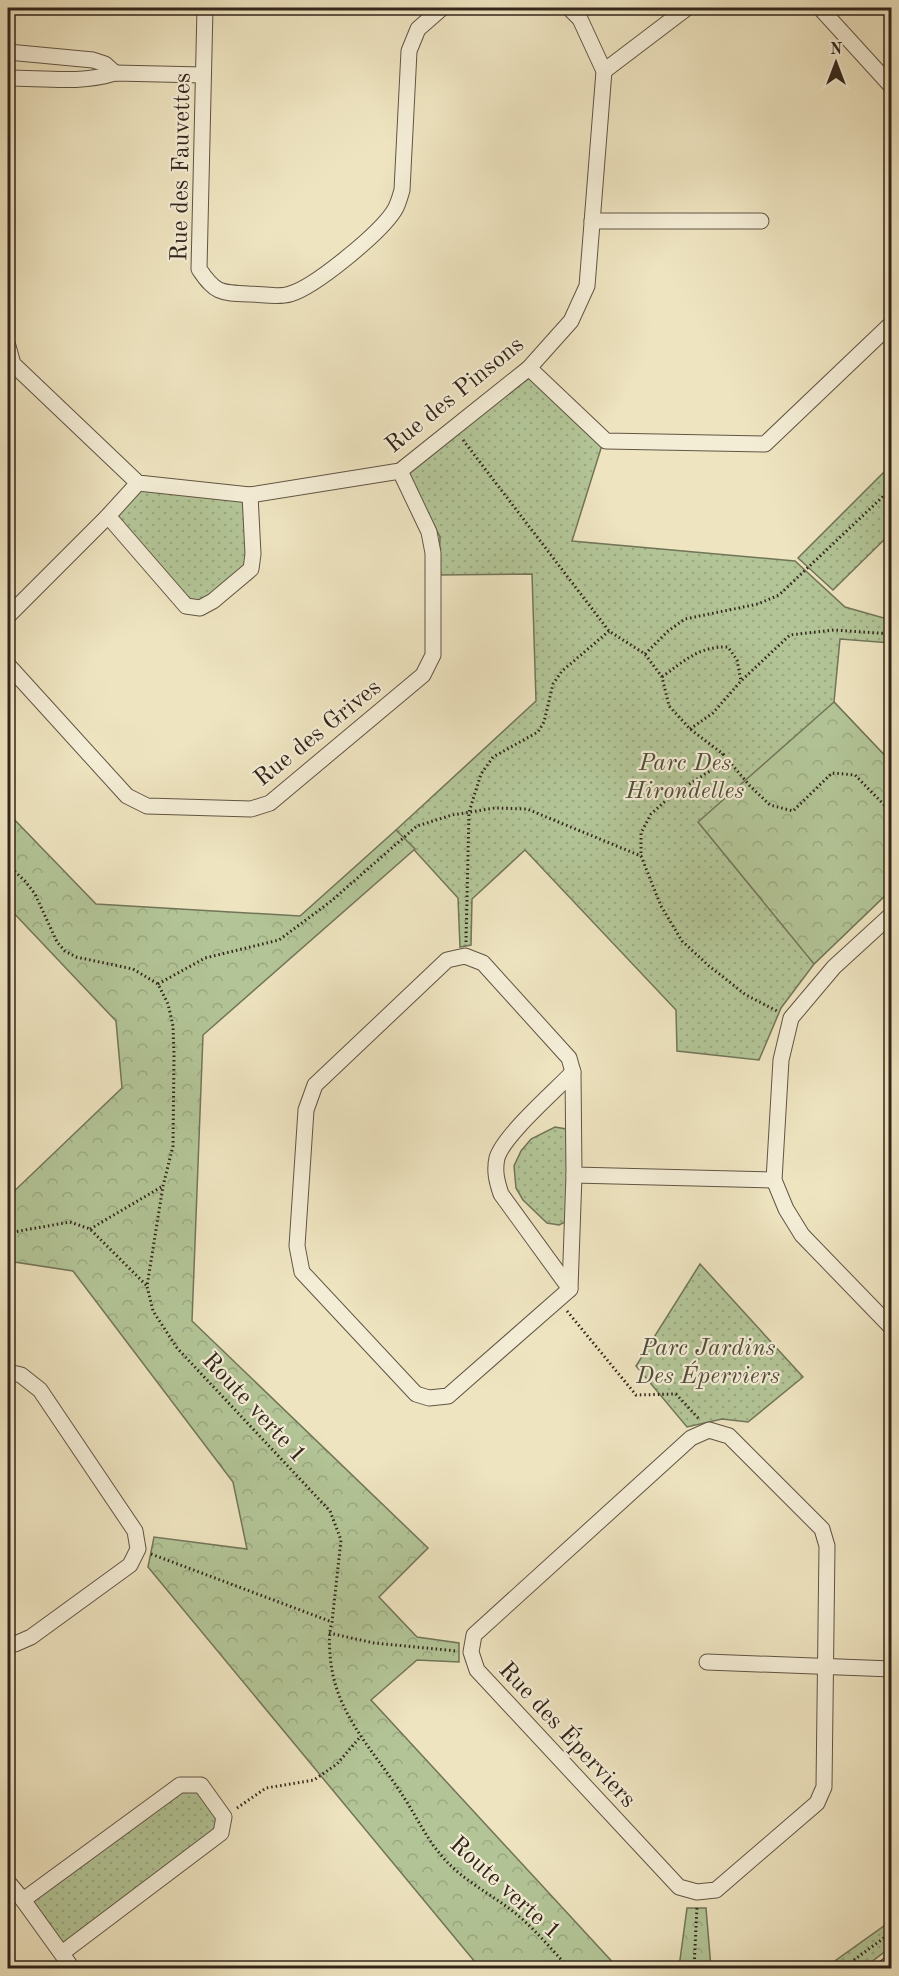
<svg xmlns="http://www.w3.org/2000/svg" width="899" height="1976" viewBox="0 0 899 1976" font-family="'Old Standard TT',serif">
	<defs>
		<pattern id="grass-dots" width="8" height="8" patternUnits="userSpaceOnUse" patternTransform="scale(1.5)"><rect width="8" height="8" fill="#b3c597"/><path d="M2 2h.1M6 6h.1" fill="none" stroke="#9aa982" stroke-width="1.8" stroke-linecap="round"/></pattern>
		<pattern id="forest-crowns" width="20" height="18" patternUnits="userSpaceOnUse" patternTransform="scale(1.5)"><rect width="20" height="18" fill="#b3c597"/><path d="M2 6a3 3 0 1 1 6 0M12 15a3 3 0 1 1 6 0" fill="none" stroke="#9aa982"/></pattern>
	</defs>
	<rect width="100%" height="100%" fill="#eee4c0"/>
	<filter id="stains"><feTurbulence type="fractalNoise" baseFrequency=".00333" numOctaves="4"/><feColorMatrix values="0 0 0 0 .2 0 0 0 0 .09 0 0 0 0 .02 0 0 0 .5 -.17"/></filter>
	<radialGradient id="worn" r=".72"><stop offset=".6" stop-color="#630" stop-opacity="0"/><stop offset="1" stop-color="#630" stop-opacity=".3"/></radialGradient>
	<g fill="url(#grass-dots)" stroke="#727559" stroke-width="1.5">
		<path d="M529,373L603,442L572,541L795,561L845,607L891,620V643L840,639L834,702L891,762V890L814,964L781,1008L759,1060L677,1051L676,1010L525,850L472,899L471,945L460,947L458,898L396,830L536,701L532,574L439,575L440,537L406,471Z"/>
		<path d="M891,465V533L833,590L798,558Z"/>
		<path d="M139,487L246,499L247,568L211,598L188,602L114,517Z"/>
		<path d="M555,1127L566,1129L569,1220L559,1225L547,1223L523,1200L516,1188L514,1166L521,1151L531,1139Z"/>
		<path d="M700,1264L803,1377L748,1422L722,1419L687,1427L636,1366Z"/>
		<path d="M180,1785H201L224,1817L221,1833L62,1953L23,1900Z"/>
		<path d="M891,1921V1947L863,1968H825Z"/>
	</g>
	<g fill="url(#forest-crowns)" stroke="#727559" stroke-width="1.5">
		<path d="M834,702L891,762V890L814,964L698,822Z"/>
		<path d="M8,813L96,904L300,916L396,830L415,849L203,1035L192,1321L428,1548L379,1597L417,1637L459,1643V1662L417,1660L371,1700L618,1968H480L148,1567L154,1537L247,1549L233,1482L73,1271L8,1261V1197L122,1088L116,1021L8,907Z"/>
		<path d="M687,1908H706L711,1968H676L679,1967Z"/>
	</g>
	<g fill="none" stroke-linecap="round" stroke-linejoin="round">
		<defs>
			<g id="street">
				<path d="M205,8L199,269C215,293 220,293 249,294C261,294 278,298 290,294C315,287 380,233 394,211C398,205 400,197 402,190L409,51L418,29L442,8"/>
				<path d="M820,8L892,87"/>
				<path d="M8,52L93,60L105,64L115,73"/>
				<path d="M604,71L687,8"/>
				<path d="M8,78C42,78 82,84 115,73L203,75"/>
				<path d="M592,221H761"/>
				<path d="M8,346L13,364L138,483L250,495L400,471L529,368L571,321L587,286L604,71L580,19L569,8"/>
				<path d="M529,368L606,441L765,444L892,323"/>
				<path d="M108,516L186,606L200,608L213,601L251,569L253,554L250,495"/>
				<path d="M8,616L108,516L138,483"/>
				<path d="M8,665L127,796L147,806L251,809L270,803L423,675L433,655V553L429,532L400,471"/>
				<path d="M892,914L834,967L791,1018L781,1060L774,1180L786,1209L802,1235L892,1328"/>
				<path d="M465,956L483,963L569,1058L573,1072L574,1175L570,1289L448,1396L429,1398L416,1394L302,1272L297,1246L306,1110L315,1085L447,960Z"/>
				<path d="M574,1175L774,1180"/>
				<path d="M570,1289L501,1194C497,1182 494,1171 497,1158C503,1136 555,1091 573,1072"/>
				<path d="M8,1372L21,1375L40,1390L135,1531L138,1549L130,1565L31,1637L15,1644L8,1643"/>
				<path d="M709,1430L729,1436L822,1529L827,1546L824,1787L817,1803L716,1890L697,1892L679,1887L477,1670L471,1652L474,1635L691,1438Z"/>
				<path d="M707,1662L892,1669"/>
				<path d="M8,1882L23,1900L72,1968"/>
				<path d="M23,1900L180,1785H201L224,1817L221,1833L62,1953"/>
			</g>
			<path id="secondary" d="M889,1968L892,1966"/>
		</defs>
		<use href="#street" stroke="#615544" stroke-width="17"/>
		<use href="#secondary" stroke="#32251b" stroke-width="23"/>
		<g stroke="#32251b" stroke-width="3" stroke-dasharray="1.5 3" stroke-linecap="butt">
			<path d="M463,440L609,631L645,654L662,677L669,706L690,729L723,754L713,769L672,795L651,814L641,833V856"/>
			<path d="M645,654L668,631L685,619L758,604L779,595L892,488"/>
			<path d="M662,677C684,661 699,646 728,647L737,660L741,681"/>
			<path d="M690,729L713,713L741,681L790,635L834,630L892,634"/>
			<path d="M723,754L750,786L770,805L793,811L832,773L855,775L892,813"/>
			<path d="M8,865L25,881L35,894L57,942L65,951L76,957L133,969L158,984L168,1004L173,1026L174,1055L173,1146L163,1186L147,1286L153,1311L177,1348L330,1511L341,1540L332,1622C329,1633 329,1642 330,1653C333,1711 371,1747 401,1793C414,1812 425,1836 440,1854C461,1880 490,1893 515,1913C535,1929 552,1950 569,1968"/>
			<path d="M466,942L469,812L481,774L493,757L538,732L544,722L553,684L562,671L609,631"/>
			<path d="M158,984L205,958L279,940L330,902L417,826L452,815L495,808L527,809L641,856L661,906L682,941L709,966L746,995L779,1012"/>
			<path d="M90,1229L163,1186"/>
			<path d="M8,1233L70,1222L90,1229L147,1286"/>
			<path d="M567,1311L636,1395L676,1394L699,1419"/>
			<path d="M151,1554L332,1622"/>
			<path d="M329,1633L374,1643L457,1651"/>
			<path d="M237,1808L266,1788L314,1780L337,1764L361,1736"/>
			<path d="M694,1968L697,1907"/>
			<path d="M843,1968L892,1932"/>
		</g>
		<use href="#street" stroke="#f4edd6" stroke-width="15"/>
		<use href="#secondary" stroke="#f4edd6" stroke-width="21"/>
	</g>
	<g text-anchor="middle" stroke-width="4.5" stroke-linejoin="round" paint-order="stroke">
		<g font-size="24" fill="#32251b" stroke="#f4edd6">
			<text transform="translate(180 167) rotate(-89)" y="8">Rue des Fauvettes</text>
			<text transform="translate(454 394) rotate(-39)" y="8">Rue des Pinsons</text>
			<text transform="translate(317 732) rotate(-39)" y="8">Rue des Grives</text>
			<text transform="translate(255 1407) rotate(47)" y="8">Route verte 1</text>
			<text transform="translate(568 1734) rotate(47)" y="8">Rue des Éperviers</text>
			<text transform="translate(506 1887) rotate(42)" y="8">Route verte 1</text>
		</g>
		<g font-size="24" font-style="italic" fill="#524d3a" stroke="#f4edd6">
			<text x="685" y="770">Parc Des<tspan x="685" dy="28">Hirondelles</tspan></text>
			<text x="708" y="1355">Parc Jardins<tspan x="708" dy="28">Des Éperviers</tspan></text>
		</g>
	</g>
	<rect width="899" height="1976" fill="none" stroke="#eee4c0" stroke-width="30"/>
	<rect x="9" y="9" width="881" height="1958" fill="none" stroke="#32251b" stroke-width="3"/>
	<rect x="15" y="15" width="869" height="1946" fill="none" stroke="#32251b" stroke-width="1.5"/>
	<g transform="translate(836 63)" stroke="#f4edd6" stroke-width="4.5" paint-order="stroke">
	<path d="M0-4.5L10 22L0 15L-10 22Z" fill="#32251b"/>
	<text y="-9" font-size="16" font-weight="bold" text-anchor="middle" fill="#32251b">N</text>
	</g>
	<rect width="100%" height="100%" filter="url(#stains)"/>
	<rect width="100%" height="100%" fill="url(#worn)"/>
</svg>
